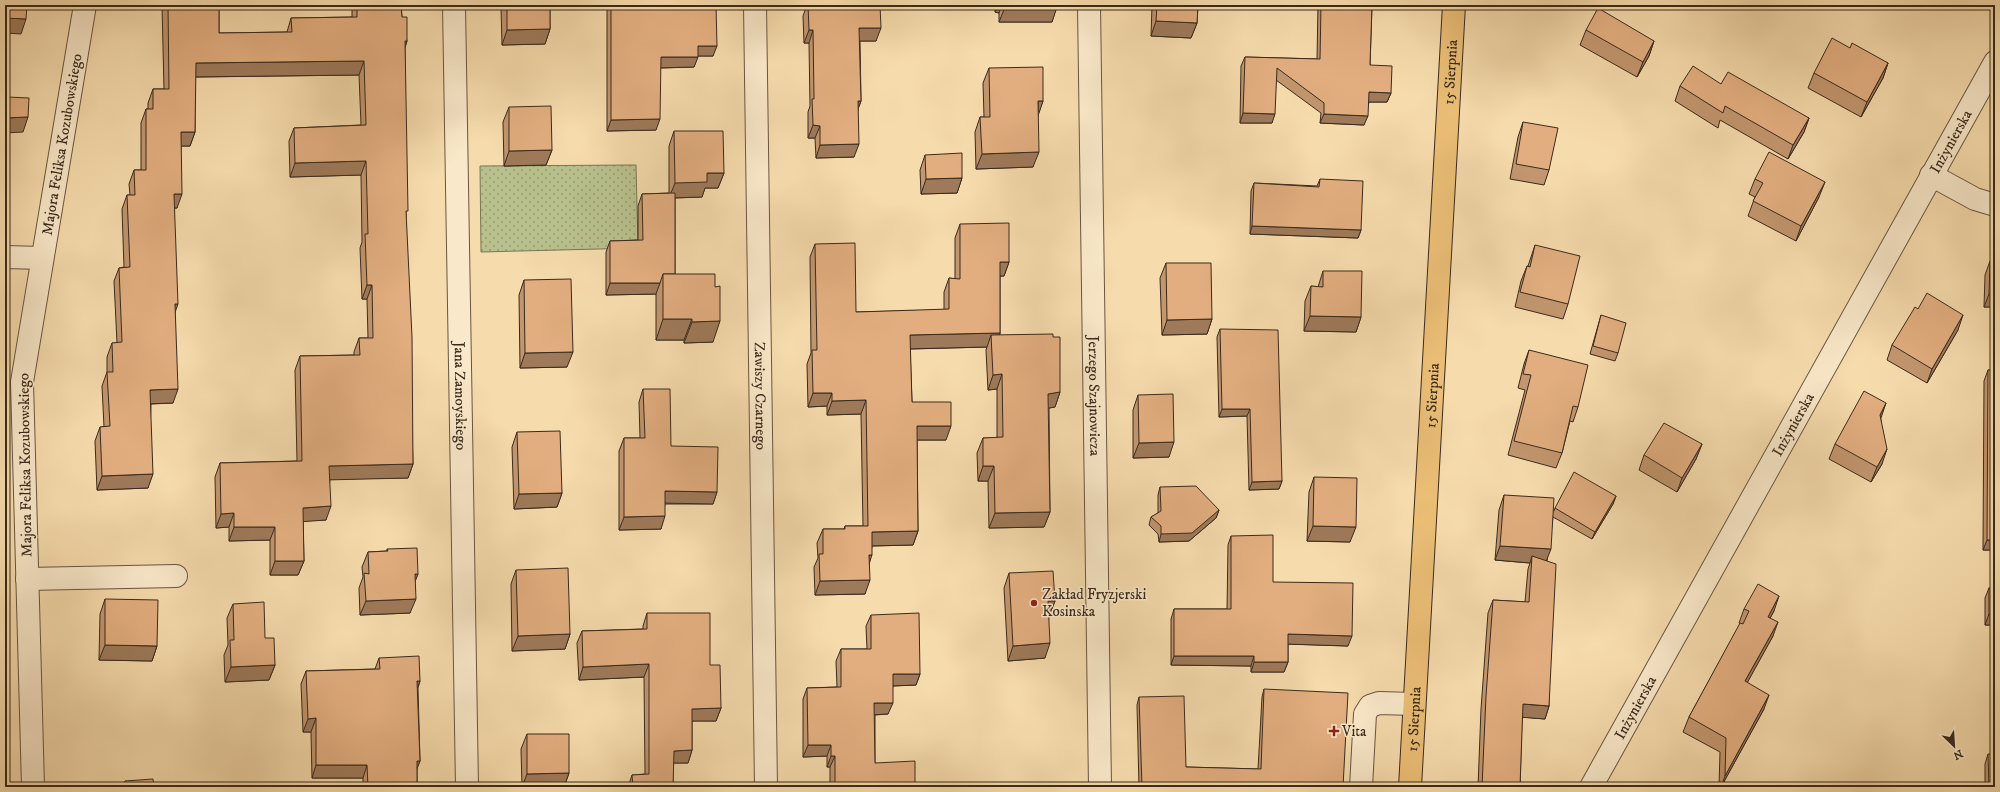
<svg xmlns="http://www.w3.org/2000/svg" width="2000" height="792" viewBox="0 0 2000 792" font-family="'IM FELL DW Pica',serif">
	<defs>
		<pattern id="grass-dots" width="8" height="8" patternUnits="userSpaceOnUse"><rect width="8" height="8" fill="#b8c18d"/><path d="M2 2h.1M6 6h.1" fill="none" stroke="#979d73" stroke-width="1.8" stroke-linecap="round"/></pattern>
	</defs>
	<rect width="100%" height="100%" fill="#f6dbac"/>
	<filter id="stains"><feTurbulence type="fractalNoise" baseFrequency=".005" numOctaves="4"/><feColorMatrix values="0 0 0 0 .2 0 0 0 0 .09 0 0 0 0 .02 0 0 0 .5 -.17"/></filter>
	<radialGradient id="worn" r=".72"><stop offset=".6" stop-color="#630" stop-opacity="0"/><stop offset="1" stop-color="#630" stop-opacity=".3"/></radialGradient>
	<path fill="url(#grass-dots)" stroke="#797655" d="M636,165L638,248L481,252L480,166Z"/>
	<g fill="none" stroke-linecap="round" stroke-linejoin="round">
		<defs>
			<g id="minor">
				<path id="s1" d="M454,5L467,787"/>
				<path id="s2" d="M755,5L766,787"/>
				<path id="s3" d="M1089,5L1100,787"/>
				<path d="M1931,175L1975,199L1995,205"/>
				<path d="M5,257L42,258"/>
				<path d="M27,579L176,576"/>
				<path id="s4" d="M33,787L22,382L85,5"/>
				<path d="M1361,787L1365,714L1370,706L1379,703L1414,704"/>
				<path id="s5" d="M1591,787L1995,62"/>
			</g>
			<g id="major">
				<path id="s6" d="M1410,787L1454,5"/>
			</g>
		</defs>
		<use href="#minor" stroke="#695641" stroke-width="24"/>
		<use href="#major" stroke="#3a2a1d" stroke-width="24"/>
		<use href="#minor" stroke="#f9e8c9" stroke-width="22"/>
		<use href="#major" stroke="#ebbe76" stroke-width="22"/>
	</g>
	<g fill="#c2966e" stroke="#3a2a1d">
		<path d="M162,5H219V33L287,32L291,18L352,17V5H401L402,17L407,41L405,48L406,217L413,464L408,478L330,479L326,520L303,521L304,561L298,575H270V540L229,541V527L216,528L215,477L220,463L297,461L295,370L300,356L354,355V352L359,338H368L367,299H362L360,248L362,242L361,175L290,177L289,141L294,128L361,125L359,75L195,77V132L190,146H181L177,208H174L175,312L173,403L151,404L148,488L97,490L95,441L100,427H104L102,386L107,372V357L112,343H117L114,281L119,268L124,267L122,209L127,195H130L129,184L134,170H141V123L146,109H148V103L153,89H164Z"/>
		<path d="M502,5H550V29L545,44L502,45L501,8Z"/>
		<path d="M607,5H716L713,56H698L694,67L660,68L656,130L607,131Z"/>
		<path d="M807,5H880L876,41H860L861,101L858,109L854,157L816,158L815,138H808V112L810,106L809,43H804L803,16Z"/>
		<path d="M995,5H1057L1052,22H999V13L995,12Z"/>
		<path d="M1152,5H1198L1197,23L1191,38L1151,36Z"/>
		<path d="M1318,5H1372L1370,65L1391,93L1387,102H1369L1364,125L1320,123L1321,113L1276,80L1272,123H1240L1241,66L1245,57L1317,59Z"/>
		<path d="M1586,30L1654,41L1649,56L1637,77L1580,45Z"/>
		<path d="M1850,48L1888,63L1883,78L1861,117L1808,88L1814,73Z"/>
		<path d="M989,68L1043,101L1038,114L1033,167L976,169L975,132L980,117H984L983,83Z"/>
		<path d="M1680,86L1809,118L1804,132L1788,159L1720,120L1718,128L1675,101Z"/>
		<path d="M509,107L552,150L546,165L504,166L503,122Z"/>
		<path d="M1523,122L1549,170L1544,185L1510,179L1518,137Z"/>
		<path d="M674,131L724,173L718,188H705L702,197L675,198V274L713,342L684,343V340H656V294L606,295V252L610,241L638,240V206L642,194L669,193V146Z"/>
		<path d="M925,155L962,178L957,193L921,194L920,170Z"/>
		<path d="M1320,179L1361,230L1358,238L1250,234L1251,191L1254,183L1317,186Z"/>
		<path d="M1755,179L1819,197L1796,241L1748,216L1755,197L1749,194Z"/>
		<path d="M960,224L1009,262L1004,276H1000V335L1060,392L1055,407L1049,408L1050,512L1044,527L989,528L988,481H978L977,453L983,438H997V389L988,390L986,350L987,347L910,349L912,402L946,440H917L918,531L913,545L872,546L865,594L815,595L814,567L818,558L817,543L823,529H844L845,526H863L861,414L827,415V406L808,407L807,364L811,353L810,257L815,244L856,312L944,310V292L949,278L955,279V238Z"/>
		<path d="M1535,245L1568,304L1563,319L1515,307L1521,281L1527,266H1528Z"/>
		<path d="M1990,261L1995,307H1984L1985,275Z"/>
		<path d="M1166,263L1212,319L1207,334L1162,335L1160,278Z"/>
		<path d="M1323,271L1361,317L1356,332L1304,331L1305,301L1311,286L1318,287Z"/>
		<path d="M524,280L567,367L520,368L519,295Z"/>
		<path d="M1918,309L1958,330L1927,383L1887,360L1892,345Z"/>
		<path d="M1601,315L1618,353L1615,361L1590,354Z"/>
		<path d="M1220,329L1282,481L1279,489L1249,490L1247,416L1219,417L1217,337Z"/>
		<path d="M1529,350L1578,407L1573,422L1570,421L1562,453L1556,468L1508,455L1525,390L1518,388L1524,364Z"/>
		<path d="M1988,370H1995V550H1983L1984,381Z"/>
		<path d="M643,389L671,446L717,492L713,504H665L661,529L619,530V451L624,438H640L639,402Z"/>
		<path d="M1138,395L1169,457L1133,458V410Z"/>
		<path d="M1881,419L1882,464L1871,482L1829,459L1835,444Z"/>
		<path d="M517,432L562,493L557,507L514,509L512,447Z"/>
		<path d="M1702,444L1696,459L1677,492L1639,470L1644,455Z"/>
		<path d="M1314,477L1350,542L1307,541L1309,492Z"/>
		<path d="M1160,487L1219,510L1216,518L1189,541L1159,542L1158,534L1149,525L1151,517L1158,513V495Z"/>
		<path d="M1504,495L1554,511L1555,508L1616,496L1613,504L1592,539L1553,517L1547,561L1549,706L1545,719L1522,717L1520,787H1478L1481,709L1488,613L1493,600L1525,602L1528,569L1530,563L1495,560L1499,510Z"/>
		<path d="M1231,536L1273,582L1348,646L1288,644V662L1284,672H1251V666L1171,665V619L1174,609H1227L1228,545Z"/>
		<path d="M387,549L418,574L415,581L410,613L360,615L359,588L363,577L362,567L368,552L387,551Z"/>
		<path d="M516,570L570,634L565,649L512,651L511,584Z"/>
		<path d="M1009,573L1055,601L1049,616L1045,658L1008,661L1004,588Z"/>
		<path d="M1989,588H1995V625H1985V598Z"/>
		<path d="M105,599L157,646L152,661L99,660L100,614Z"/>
		<path d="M233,604L265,638L275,665L269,680L225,682L224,655L228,645L227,618Z"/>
		<path d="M1744,609L1774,611L1770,618L1773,636L1747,682L1764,709L1721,787H1719L1720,752L1683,732L1689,717L1740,624L1739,623Z"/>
		<path d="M647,613L710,665L721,708L716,721H692V750L688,763H673V787H628L632,775L645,774L644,677L579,680L577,643L582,631L643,629V626Z"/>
		<path d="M871,615L920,674L916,685L893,686L888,714L875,715V763L915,787H830V767H827V756L803,757V699L807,688L837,687L836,661L841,649H867L866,626Z"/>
		<path d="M379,658L420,681L418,688L420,761L417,768V787H363V778H312L311,732H303L301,684L306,671L375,669Z"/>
		<path d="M1264,689L1343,787H1139L1137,705L1139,697L1186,767L1258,769L1262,697Z"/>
		<path d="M527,734L569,773L564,787H522L521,749Z"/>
		<path d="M1988,754L1995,787H1985V764Z"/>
		<path d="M125,781L154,787H123Z"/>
	</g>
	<g fill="#9e7a5a" stroke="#3a2a1d">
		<path d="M998,5H1002L999,13L995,12Z"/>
		<path d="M1005,7H1057L1052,22H999Z"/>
		<path d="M5,18L26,19L21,34L5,33Z"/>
		<path d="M1156,21L1197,23L1191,38L1151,36Z"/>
		<path d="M859,28H881L876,41H855Z"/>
		<path d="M550,29L545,44L502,45L507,30Z"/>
		<path d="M809,30H813L809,43H804Z"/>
		<path d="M405,41H407L402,55Z"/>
		<path d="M1654,41L1649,56L1637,77L1643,62Z"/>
		<path d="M698,46H717L713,56H694Z"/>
		<path d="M661,57H698L694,67L657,68Z"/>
		<path d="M364,61L359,75L190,77L196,63Z"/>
		<path d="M1888,63L1883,78L1861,117L1867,102Z"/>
		<path d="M1369,92L1391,93L1387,102H1366Z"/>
		<path d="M858,101H861L856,114Z"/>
		<path d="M1038,101H1043L1038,116Z"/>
		<path d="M1243,113L1275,114L1272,123H1240Z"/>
		<path d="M1324,114L1368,116L1364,125L1320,123Z"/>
		<path d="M28,117L23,132L5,133V118Z"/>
		<path d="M1809,118L1804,132L1788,159L1793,145Z"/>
		<path d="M660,119L656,130L607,131L611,120Z"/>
		<path d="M813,125L820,126L815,138H808Z"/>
		<path d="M181,132H195L190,146H176Z"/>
		<path d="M859,144L854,157L816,158L820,145Z"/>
		<path d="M552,150L546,165L504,166L509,151Z"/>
		<path d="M1039,152L1033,167L976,169L982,154Z"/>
		<path d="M366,161L361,175L290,177L295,163Z"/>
		<path d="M707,173H724L718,188H705L702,197L669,198L675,183Z"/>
		<path d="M962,178L957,193L921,194L926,179Z"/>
		<path d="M1825,182L1819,197L1796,241L1801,226Z"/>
		<path d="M174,194H182L177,208H169Z"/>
		<path d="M1252,226L1361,230L1358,238L1250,234Z"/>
		<path d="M1000,262H1009L1004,276H995Z"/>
		<path d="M610,283H660L656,294L606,295Z"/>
		<path d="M367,285H372L367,299H362Z"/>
		<path d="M1989,294H1995V307H1984Z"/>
		<path d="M175,304H178L173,318Z"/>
		<path d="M1963,315L1958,330L1927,383L1932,369Z"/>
		<path d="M1310,316L1361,317L1356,332L1304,331Z"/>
		<path d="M663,319H692L684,340H656Z"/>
		<path d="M1212,319L1207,334L1162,335L1167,320Z"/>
		<path d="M720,321L713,342L684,343L692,322Z"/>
		<path d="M1000,333L995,346L991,335L987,347L905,349L910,335Z"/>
		<path d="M573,352L567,367L520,368L525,353Z"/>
		<path d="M1002,374L997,389L988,390L993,375Z"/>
		<path d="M178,389L173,403L145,404L150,390Z"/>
		<path d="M1060,392L1055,407L1043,409L1048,394Z"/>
		<path d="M813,393H832L827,406L808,407Z"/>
		<path d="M866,400L861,414L827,415L832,401Z"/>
		<path d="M1886,403L1881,418L1874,430L1880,415Z"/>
		<path d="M1222,409H1250L1247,416L1219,417Z"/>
		<path d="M917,426H951L946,440H912Z"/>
		<path d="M1174,442L1169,457L1133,458L1139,443Z"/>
		<path d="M1702,444L1696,459L1677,492L1682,478Z"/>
		<path d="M1887,449L1882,464L1871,482L1877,467Z"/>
		<path d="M413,464L408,478L324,480L329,466Z"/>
		<path d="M983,466H994L988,481H978Z"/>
		<path d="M153,474L148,488L97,490L102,476Z"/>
		<path d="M1282,481L1279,489L1249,490L1252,482Z"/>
		<path d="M665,491L717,492L713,504L660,503Z"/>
		<path d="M562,493L557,507L514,509L519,494Z"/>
		<path d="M1616,496L1613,504L1592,539L1595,532Z"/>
		<path d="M331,506L326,520L298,522L303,508Z"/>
		<path d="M1219,510L1216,518L1189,541L1159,542L1161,534Z"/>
		<path d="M1050,512L1044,527L989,528L995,513Z"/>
		<path d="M234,513L229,527L216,528L221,514Z"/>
		<path d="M665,516L661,529L619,530L624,517Z"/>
		<path d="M1313,526L1356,527L1350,542L1307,541Z"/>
		<path d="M234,527H275L270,540L229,541Z"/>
		<path d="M918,531L913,545L867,546L872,532Z"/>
		<path d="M1987,540H1995V550H1983Z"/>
		<path d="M1500,546L1551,549L1545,564L1532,556L1530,563L1495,560Z"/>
		<path d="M869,555H872L867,569Z"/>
		<path d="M275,561H304L298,575H270Z"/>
		<path d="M415,574H418L412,589Z"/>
		<path d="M870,580L865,594L815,595L820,581Z"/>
		<path d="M1779,596L1774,611L1763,631L1768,617Z"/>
		<path d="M416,599L410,613L360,615L366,601Z"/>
		<path d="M1048,601H1055L1049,616H1043Z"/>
		<path d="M1989,614H1995V625H1985Z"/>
		<path d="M1778,622L1773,636L1740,696L1745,681Z"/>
		<path d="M570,634L565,649L512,651L518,636Z"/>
		<path d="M1288,634L1352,636L1348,646L1284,644Z"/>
		<path d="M1050,643L1045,658L1008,661L1013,646Z"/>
		<path d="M105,645L157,646L152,661L99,660Z"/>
		<path d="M1174,656H1254L1251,666L1171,665Z"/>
		<path d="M1254,662H1288L1284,672H1251Z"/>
		<path d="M649,664L644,677L579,680L583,667Z"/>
		<path d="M275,665L269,680L225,682L231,667Z"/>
		<path d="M893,674H920L916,685L889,686Z"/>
		<path d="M417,681H420L415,694Z"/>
		<path d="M1769,695L1764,709L1721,787L1725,776Z"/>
		<path d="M874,703H893L888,714L870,715Z"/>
		<path d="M1523,704L1549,706L1545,719L1518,717Z"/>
		<path d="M721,708L716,721H687L692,709Z"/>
		<path d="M316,718L311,732H303L308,719Z"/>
		<path d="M808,745H831L827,756L803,757Z"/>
		<path d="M692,750L688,763H669L674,751Z"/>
		<path d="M831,756H835L830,767H827Z"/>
		<path d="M417,761H420L415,774Z"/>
		<path d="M316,765H367L363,778H312Z"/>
		<path d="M569,773L564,787H522L527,774Z"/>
	</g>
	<g fill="#e2ae80" stroke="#3a2a1d">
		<path d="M5,5H27L26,19L5,18Z"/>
		<path d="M168,5H219V33L292,32L291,18L357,17V5H401L402,17H407V41H405L408,211H406L412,337L413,464L329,466L331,506L303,508L304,561H275V527H234V513L221,514L220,463L302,461L300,356L360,355L359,338H373L372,285H367L365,234H368L366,161L295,163L294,128L366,125L364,61L196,63L195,132H181L182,194H174L178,304H175L178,389L150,390L153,474L102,476L100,427L110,426L107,372H113L112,343L122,342L119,268L130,267L127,195H135L134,170H146V109H153V89H169Z"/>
		<path d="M507,5H550V29L507,30Z"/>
		<path d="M611,5H716L717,46H698V57H661L660,119L611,120Z"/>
		<path d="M808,5H880L881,28H859L861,101H858L859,144L820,145V126L813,125L812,99H814L813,30H809Z"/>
		<rect x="1005" y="5" width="52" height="2"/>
		<path d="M1157,5H1198L1197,23L1156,21Z"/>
		<path d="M1321,5H1372L1370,65L1392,66L1391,93L1369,92L1368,116L1324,114V103L1277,68L1275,114L1243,113L1245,57L1320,59Z"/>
		<path d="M1598,8L1654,41L1643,62L1586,30Z"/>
		<path d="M1832,38L1850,48L1852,43L1888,63L1867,102L1814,73Z"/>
		<path d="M1693,66L1721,84L1728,72L1809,118L1793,145L1725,106L1723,113L1680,86Z"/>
		<path d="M1043,67V101H1038L1039,152L982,154L980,117H990L989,68Z"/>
		<path d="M5,79H8V97L29,98L28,117L5,118Z"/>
		<path d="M551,106L552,150L509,151V107Z"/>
		<path d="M1523,122L1558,128L1549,170L1516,164Z"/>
		<path d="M674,131H723L724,173H707V182L675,183Z"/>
		<path d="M1769,152L1825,182L1801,226L1753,201L1763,183L1755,179Z"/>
		<path d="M962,153V178L926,179L925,155Z"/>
		<path d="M1320,179L1363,181L1361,230L1252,226L1254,183L1319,187Z"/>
		<path d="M675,193V274H663L660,283H610V241L643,240L642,194Z"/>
		<path d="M1009,223V262H1000V333L910,335L912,402H951V426H917L918,531L872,532V555H869L870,580L820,581L819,554H823V529H845V526H868L866,400L832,401V393H813L812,350H817L815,244L855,243L856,312L949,309V278L960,279V224Z"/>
		<path d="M1535,245L1580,256L1568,304L1520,292L1527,266L1530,267Z"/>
		<path d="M1990,261H1995V294H1989Z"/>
		<path d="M1166,263H1211L1212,319L1167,320Z"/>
		<path d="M1323,271H1362L1361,317L1310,316L1311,286L1323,287Z"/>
		<path d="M663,274H715V287L720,286V321L692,322V319H663Z"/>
		<path d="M571,279L573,352L525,353L524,280Z"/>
		<path d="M1927,293L1963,315L1932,369L1892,345L1915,307L1918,309Z"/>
		<path d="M1601,315L1626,323L1618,353L1593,346Z"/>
		<path d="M1220,329L1278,330L1282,481L1252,482L1250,409H1222Z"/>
		<path d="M1053,334V337H1060V392L1048,394L1050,512L995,513L994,466H983V438L1003,437L1002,374L993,375L991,335Z"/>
		<path d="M1529,350L1588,365L1578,407L1573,406L1562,453L1514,441L1531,375L1523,374Z"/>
		<path d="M1988,370H1995V540H1987Z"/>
		<path d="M643,389H670L671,446L718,447L717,492L665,491V516L624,517V438H645Z"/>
		<path d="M1864,391L1886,403L1880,415L1887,449L1877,467L1835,444Z"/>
		<path d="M1173,394L1174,442L1139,443L1138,395Z"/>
		<path d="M1664,423L1702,444L1682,478L1644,455Z"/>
		<path d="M560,431L562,493L519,494L517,432Z"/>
		<path d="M1574,472L1616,496L1595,532L1555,508Z"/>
		<path d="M1314,477L1357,478L1356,527L1313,526Z"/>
		<path d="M1196,486L1219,510L1192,533L1161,534V526L1151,517L1161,511L1160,487Z"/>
		<path d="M1504,495L1554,498L1551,549L1500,546Z"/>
		<path d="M1273,535V582L1353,583L1352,636L1288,634V662H1254V656H1174V609H1231V536Z"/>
		<path d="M417,548L418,574H415L416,599L366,601L364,573L369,574L368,552L388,551L387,549Z"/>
		<path d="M1532,556L1556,564L1549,706L1523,704L1520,787H1482L1486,696L1493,600L1529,602Z"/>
		<path d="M568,568L570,634L518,636L516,570Z"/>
		<path d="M1053,571L1055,601H1048L1050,643L1013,646L1009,573Z"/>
		<path d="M1758,584L1779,596L1768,617L1778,622L1745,681L1769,695L1725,776L1726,738L1689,717L1740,623L1743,624L1749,611L1744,609Z"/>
		<rect x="1989" y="588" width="6" height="26"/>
		<path d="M105,599L158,600L157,646L105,645Z"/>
		<path d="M264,602L265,638H274L275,665L231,667L230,640H234L233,604Z"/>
		<path d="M647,613H710V665H720L721,708L692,709V750L674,751L673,787H633L632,775L649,774V664L583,667L582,631L647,629Z"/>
		<path d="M919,613L920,674H893V703H874L875,763L915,761V787H835V756H831V745H808L807,688L841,687V649H871V615Z"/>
		<path d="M419,656L420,681H417L420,761H417V787H368L367,765H316V718L308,719L306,671L380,669L379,658Z"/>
		<path d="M1264,689L1348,693L1343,787H1142L1139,697L1184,696L1186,767L1261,769Z"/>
		<path d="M527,734H569V773L527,774Z"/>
		<path d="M1988,754H1995V787H1989Z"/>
		<path d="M153,779L154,787H125V781Z"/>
	</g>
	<g fill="#8f2418" stroke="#f9e8c9" stroke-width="1.5">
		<circle cx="1034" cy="603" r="4"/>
		<path d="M1332 725h4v4h4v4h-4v4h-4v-4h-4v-4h4z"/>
	</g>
	<g text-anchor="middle" stroke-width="3" stroke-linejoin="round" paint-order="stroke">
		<g font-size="15" fill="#3a2a1d" stroke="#f9e8c9">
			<text dy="5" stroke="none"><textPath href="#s6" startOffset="716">15 Sierpnia</textPath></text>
			<text dy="5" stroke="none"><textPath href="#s5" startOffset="739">Inżynierska</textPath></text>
			<text dy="5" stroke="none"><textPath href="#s4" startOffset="646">Majora Feliksa Kozubowskiego</textPath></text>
			<text dy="5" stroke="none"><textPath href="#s1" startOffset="391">Jana Zamoyskiego</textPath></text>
			<text dy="5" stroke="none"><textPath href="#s2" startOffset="391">Zawiszy Czarnego</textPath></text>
			<text dy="5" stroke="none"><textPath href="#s3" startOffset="391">Jerzego Szajnowicza</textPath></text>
			<text dy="5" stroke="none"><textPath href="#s6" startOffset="392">15 Sierpnia</textPath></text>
			<text dy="5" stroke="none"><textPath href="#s5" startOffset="415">Inżynierska</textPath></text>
			<text transform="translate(25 465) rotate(-91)" y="5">Majora Feliksa Kozubowskiego</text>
			<text dy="5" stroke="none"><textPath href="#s5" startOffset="91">Inżynierska</textPath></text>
			<text dy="5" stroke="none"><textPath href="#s6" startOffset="68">15 Sierpnia</textPath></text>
		</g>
		<g font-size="15" fill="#3a2a1d" stroke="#f9e8c9" text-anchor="start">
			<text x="1042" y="599">Zakład Fryzjerski<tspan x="1042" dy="17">Kosinska</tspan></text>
			<text x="1342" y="736">Vita</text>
		</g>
	</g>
	<rect width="2000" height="792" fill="none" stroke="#f6dbac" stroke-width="20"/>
	<rect x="6" y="6" width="1988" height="780" fill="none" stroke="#3a2a1d" stroke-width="2"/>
	<rect x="10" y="10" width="1980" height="772" fill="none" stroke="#3a2a1d"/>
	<g transform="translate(1954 746) rotate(155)" stroke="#f9e8c9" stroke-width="3" paint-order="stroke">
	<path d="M0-3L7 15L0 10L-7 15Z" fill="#3a2a1d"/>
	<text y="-6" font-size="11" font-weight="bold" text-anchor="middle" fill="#3a2a1d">N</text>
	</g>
	<rect width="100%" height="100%" filter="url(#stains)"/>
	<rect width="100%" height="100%" fill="url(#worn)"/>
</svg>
